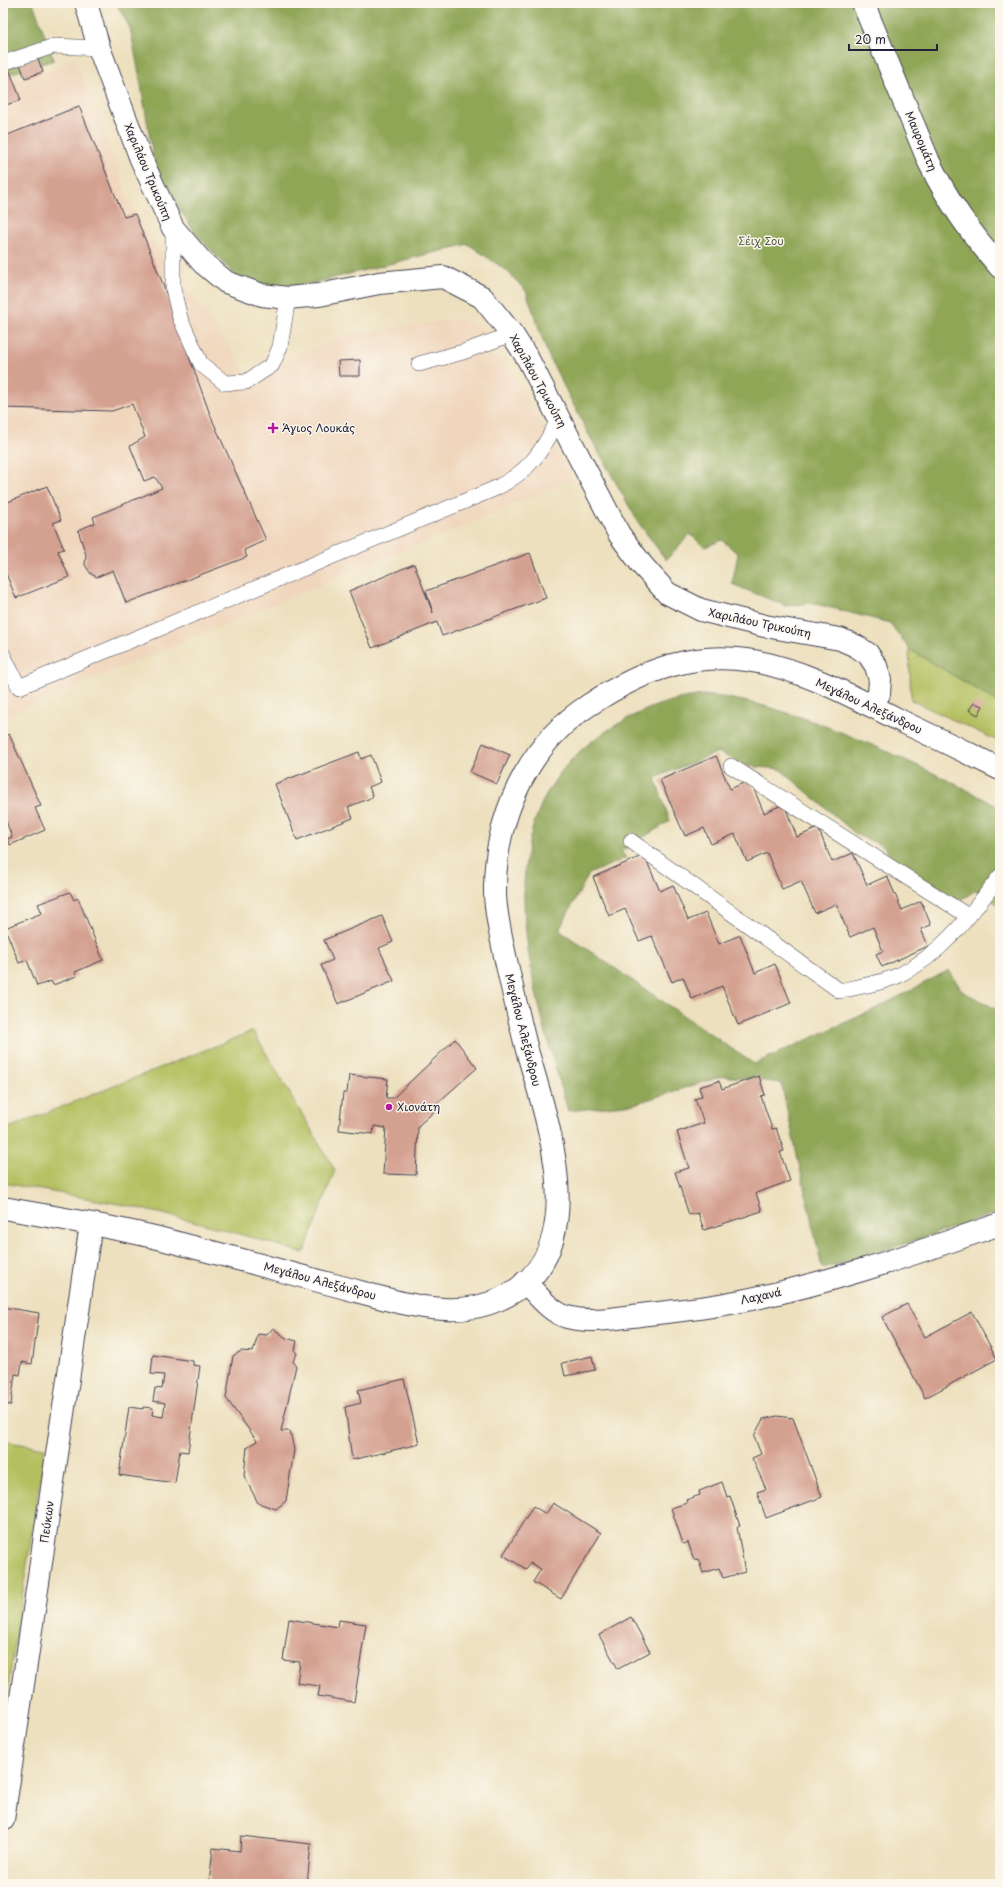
<svg xmlns="http://www.w3.org/2000/svg" width="1003" height="1887" viewBox="0 0 1003 1887" font-family="'Playpen Sans',sans-serif">
	<rect width="100%" height="100%" fill="#fbf7ec"/>
	<filter id="ink" filterUnits="userSpaceOnUse"><feTurbulence type="fractalNoise" baseFrequency=".025" numOctaves="2"/><feDisplacementMap in="SourceGraphic" scale="8" xChannelSelector="R" yChannelSelector="G"/><feConvolveMatrix kernelMatrix="1 2 1 2 8 2 1 2 1" color-interpolation-filters="sRGB"/></filter>
	<filter id="wash" filterUnits="userSpaceOnUse"><feTurbulence type="fractalNoise" baseFrequency=".012" numOctaves="4" result="noise"/><feDisplacementMap in="SourceGraphic" scale="16" xChannelSelector="R" yChannelSelector="G"/><feGaussianBlur stdDeviation="0.9" result="paint"/><feColorMatrix in="noise" values="0 0 0 0 0 0 0 0 0 0 0 0 0 0 0 0 0 1.4 0 .05"/><feComposite in="paint" operator="in"/></filter>
	<g filter="url(#wash)">
		<rect width="100%" height="100%" fill="#ede0be"/>
		<path fill="#f0d6bc" d="M74,59L98,115L130,204L167,265L199,305L249,376L349,334L458,319L483,330L495,359H504L573,480L4,716L3,87Z"/>
		<g fill="#b4c061" stroke="#6b714e">
			<path d="M909,649L1000,703V742L911,700Z"/>
			<path d="M253,1031L335,1170L304,1253L201,1223L124,1205L3,1183V1130Z"/>
			<path d="M3,1441L45,1448L3,1721Z"/>
		</g>
		<g fill="#8fa657" stroke="#586449">
			<path d="M3,3H33L54,60L3,76Z"/>
			<path d="M116,3H1000V703L909,649L890,623L812,603L786,606L732,584L738,554L722,540L705,547L690,534L666,560L638,522L589,435L548,355L526,291L507,271L468,244L302,286L281,290L236,276L196,234L169,194L155,169L140,79L130,28Z"/>
			<path d="M705,695C765,701 822,724 877,747C919,766 960,785 1000,808V906L976,890L954,904L898,870L884,846L857,835L780,769L747,766L718,752L655,778L670,821L621,851L626,858L589,874L559,930L754,1064L877,1008L949,970L962,991L1000,1011V1212L856,1260L822,1268L781,1083L723,1076L634,1104L568,1111C534,992 474,820 602,734C633,713 668,698 705,695Z"/>
		</g>
		<g id="blocks">
			<g fill="#d4a090">
				<path d="M37,56L43,72L25,78L19,62Z"/>
				<path d="M9,69L21,100L3,106V71Z"/>
				<path d="M79,106L124,217L135,214L162,282L211,417L266,540L244,550L247,557L126,603L113,570L97,577L91,574L85,565L86,555L78,530L95,523L93,517L162,488L155,477L144,481L130,446L145,437L132,404L112,411L3,408V137Z"/>
				<path d="M360,360V376H339L338,361Z"/>
				<path d="M47,486L61,520L53,523L64,549L58,551L69,577L16,598L3,566V504Z"/>
				<path d="M530,553L546,598L442,636L437,622L372,648L349,591L414,564L433,613L426,591Z"/>
				<path d="M974,703L983,706L978,715L969,710Z"/>
				<path d="M9,734L41,806L35,808L45,830L10,845L7,839L12,837L6,821L3,822V737Z"/>
				<path d="M483,743L510,755L497,784L470,772Z"/>
				<path d="M359,752L361,759L371,755L381,782L369,787L373,797L348,807L353,818L297,840L275,784Z"/>
				<path d="M716,756L730,789L750,780L764,813L784,804L797,837L818,828L832,862L853,853L867,885L887,876L902,910L921,901L931,925L921,929L928,946L882,967L876,954L883,951L873,927L850,937L836,904L815,913L801,881L782,889L767,853L747,862L735,834L711,844L704,828L685,836L660,780Z"/>
				<path d="M644,855L660,891L673,885L688,920L706,913L719,944L740,935L755,973L775,964L791,1003L738,1025L722,986L692,999L683,977L672,982L652,936L639,941L625,909L609,916L593,877Z"/>
				<path d="M70,892L74,900L78,898L103,960L75,972L77,976L53,985L51,981L37,986L27,960L19,963L5,928L42,913L38,904Z"/>
				<path d="M382,916L393,942L379,948L394,981L338,1004L321,965L333,960L324,940Z"/>
				<path d="M455,1039L477,1068L434,1106L437,1109L418,1126L416,1175L383,1174L386,1128L374,1126L373,1134L339,1130L343,1093H347L349,1075L388,1079L386,1098H393Z"/>
				<path d="M759,1076L765,1095L761,1096L772,1129L776,1128L784,1151L780,1152L790,1181L756,1193L762,1211L704,1230L698,1213L689,1215L675,1172L689,1168L677,1132L704,1123L695,1099L702,1096L699,1087L719,1081L722,1089Z"/>
				<path d="M907,1304L925,1337L972,1312L997,1359L925,1398L882,1317Z"/>
				<path d="M3,1307L39,1313L32,1364L22,1362L20,1375L15,1374L11,1405L3,1404Z"/>
				<path d="M273,1328L286,1338L297,1341L295,1350L297,1354L293,1361L296,1366L281,1431H290L294,1450L286,1501L276,1509L258,1503L244,1476L247,1447L257,1441L226,1398L233,1356L241,1351L253,1352L258,1334L267,1335Z"/>
				<path d="M153,1355L193,1361V1365L200,1366L188,1452L180,1451L175,1483L119,1475L129,1407L143,1409V1407L153,1408L152,1415L163,1417L165,1403L153,1401L155,1388L162,1389L164,1375L151,1374Z"/>
				<path d="M592,1356L595,1370L565,1376L562,1363Z"/>
				<path d="M404,1379L419,1444L352,1460L345,1407L361,1403L358,1390Z"/>
				<path d="M777,1416L793,1418L822,1497L766,1518L757,1492L766,1489L752,1458L761,1454L754,1436L763,1419Z"/>
				<path d="M722,1482L727,1497L730,1496L740,1526L737,1527L745,1572L723,1578L719,1568L703,1573L698,1559L694,1560L688,1542L683,1544L671,1508L687,1503L686,1500L700,1495L699,1491Z"/>
				<path d="M553,1503L601,1533L561,1599L533,1582L541,1569L530,1563L526,1569L503,1555L533,1506L546,1514Z"/>
				<path d="M631,1617L650,1652L618,1669L599,1635Z"/>
				<path d="M289,1619L338,1627L339,1620L366,1624L354,1702L318,1696L320,1686L297,1683L300,1662L283,1660Z"/>
				<path d="M241,1836L311,1844L307,1884H209L213,1848L240,1851Z"/>
			</g>
		</g>
	</g>
	<g filter="url(#ink)">
		<use href="#blocks" fill-opacity="0" stroke="#403e4f" stroke-width="1"/>
		<g fill="none" stroke-linecap="round" stroke-linejoin="round">
			<defs>
				<g id="service">
					<path d="M3,63L54,46L99,48"/>
					<path d="M173,228V289L180,318L201,364L225,383L246,382L272,365L280,347L288,298"/>
					<path d="M419,364L463,352L512,334"/>
					<path d="M3,655L19,687L494,489C529,472 542,452 559,418"/>
					<path d="M731,766L968,916"/>
					<path d="M631,841L840,991C859,986 881,984 899,975C943,954 971,914 1000,876"/>
				</g>
				<g id="minor">
					<path d="M86,3L99,48L141,159L173,228L203,263L226,282L262,295L288,298L319,295L379,283L443,277L482,297L512,334L528,359L619,534L642,565L667,593L701,610L765,626L840,639L856,646L868,654L876,666L880,680L879,694L872,704"/>
					<path d="M863,3L929,162C949,203 970,232 1000,267"/>
					<path d="M525,1282C537,1294 550,1312 567,1317C592,1324 622,1317 648,1314C679,1311 711,1307 741,1301C829,1284 916,1253 1000,1224"/>
					<path d="M3,1820L91,1224"/>
				</g>
				<path id="secondary" d="M3,1208C53,1217 104,1225 154,1237C214,1252 274,1269 334,1285C370,1294 407,1307 444,1309C463,1310 483,1307 500,1299C596,1256 548,1124 527,1050C519,1019 512,987 505,956C501,935 495,913 495,892C494,819 527,745 589,705C713,623 786,662 905,723C937,738 968,753 1000,769"/>
			</defs>
			<use href="#service" stroke="#403e4f" stroke-width="16"/>
			<use href="#minor" stroke="#403e4f" stroke-width="24"/>
			<use href="#secondary" stroke="#403e4f" stroke-width="24"/>
			<use href="#service" stroke="#fff" stroke-width="15"/>
			<use href="#minor" stroke="#fff" stroke-width="22"/>
			<use href="#secondary" stroke="#fff" stroke-width="22"/>
		</g>
	</g>
	<g fill="#b5179e" stroke="#fbf7ec" stroke-width="1.5">
		<path d="M271 422h4v4h4v4h-4v4h-4v-4h-4v-4h4z"/>
		<circle cx="389" cy="1107" r="4"/>
	</g>
	<g text-anchor="middle" stroke-width="3" stroke-linejoin="round" paint-order="stroke">
		<g font-size="11" fill="#22223b" stroke="#fbf7ec">
			<text transform="translate(921 141) rotate(67)" y="4">Μαυρομάτη</text>
			<text transform="translate(148 172) rotate(67)" y="4">Χαριλάου Τρικούπη</text>
			<text transform="translate(538 381) rotate(61)" y="4">Χαριλάου Τρικούπη</text>
			<text transform="translate(760 623) rotate(12)" y="4">Χαριλάου Τρικούπη</text>
			<text transform="translate(869 706) rotate(25)" y="4">Μεγάλου Αλεξάνδρου</text>
			<text transform="translate(523 1030) rotate(76)" y="4">Μεγάλου Αλεξάνδρου</text>
			<text transform="translate(320 1281) rotate(15)" y="4">Μεγάλου Αλεξάνδρου</text>
			<text transform="translate(761 1296) rotate(-12)" y="4">Λαχανά</text>
			<text transform="translate(47 1522) rotate(-82)" y="4">Πεύκων</text>
		</g>
		<g font-size="11" fill="#555948" stroke="#fbf7ec">
			<text x="761" y="245">Σέιχ Σου</text>
		</g>
		<g font-size="11" fill="#22223b" stroke="#fbf7ec" text-anchor="start">
			<text x="282" y="432">Άγιος Λουκάς</text>
			<text x="397" y="1111">Χιονάτη</text>
		</g>
	</g>
	<rect width="1003" height="1887" fill="none" stroke="#fbf7ec" stroke-width="16"/>
	<path d="M849 44v6h88v-6" fill="none" stroke="#22223b" stroke-width="2"/>
	<text x="855" y="44" font-size="12" fill="#22223b" stroke="#fbf7ec" stroke-width="3" paint-order="stroke">20 m</text>
</svg>
